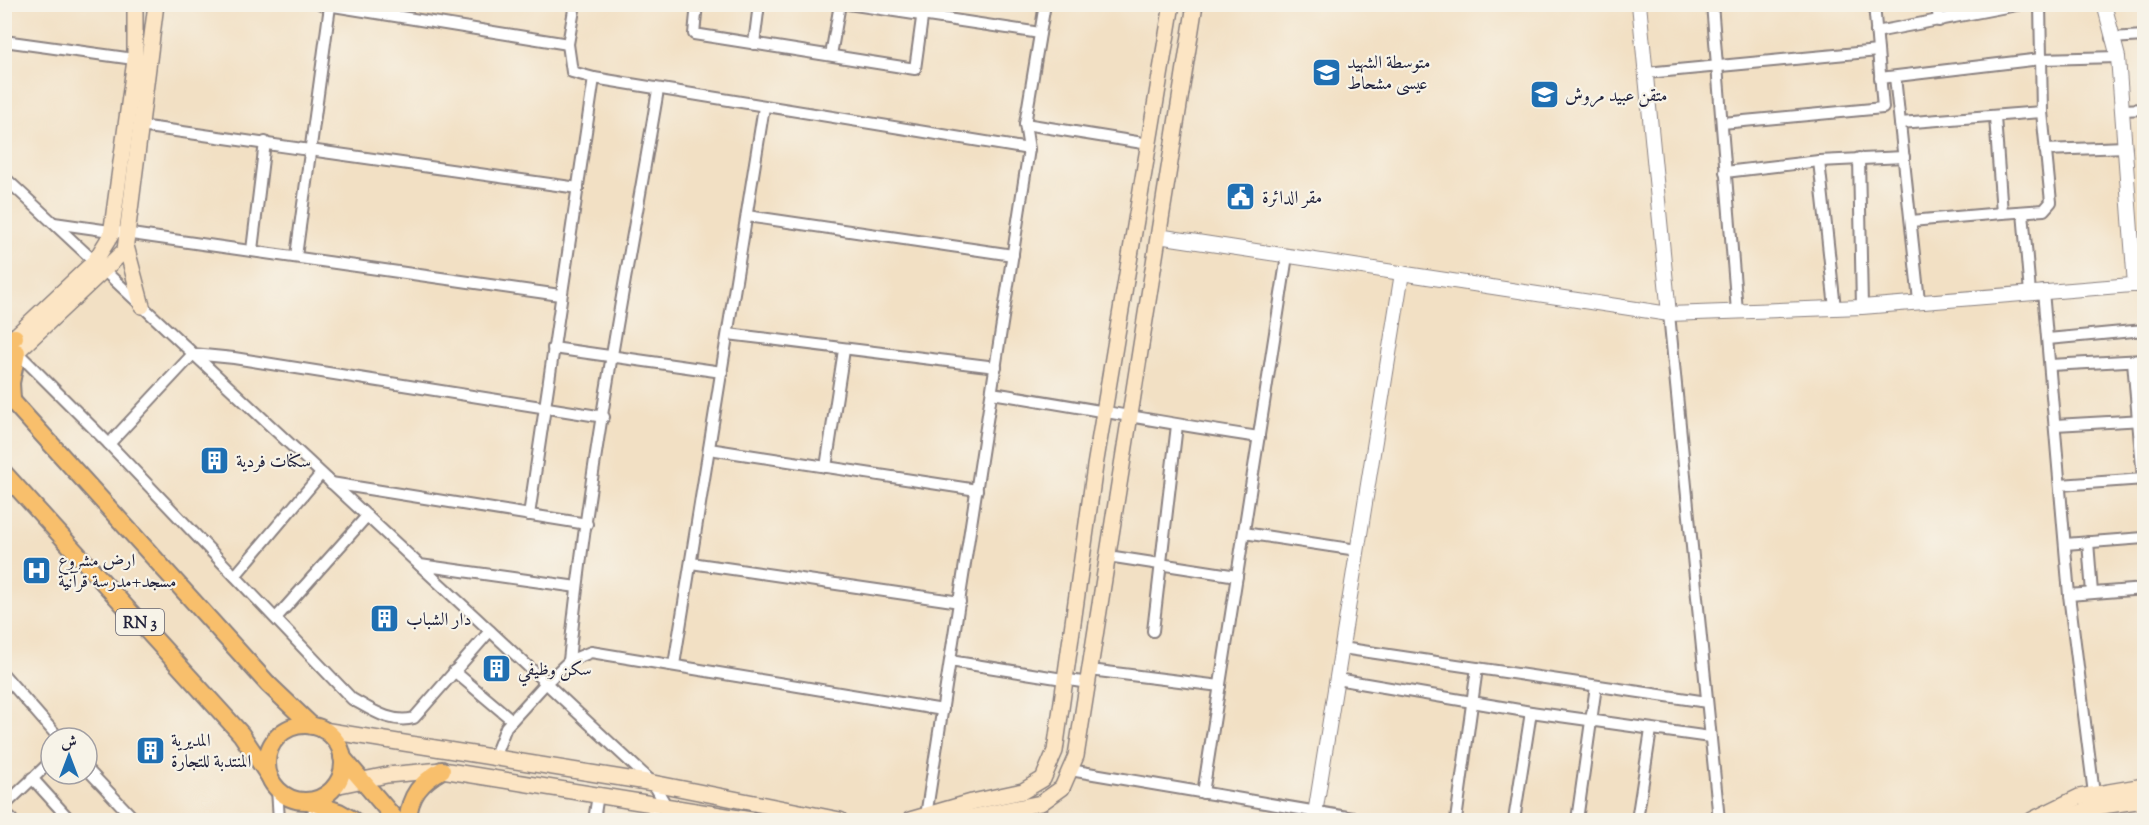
<svg xmlns="http://www.w3.org/2000/svg" width="2149" height="825" viewBox="0 0 2149 825" font-family="'Sorts Mill Goudy',Amiri,serif">
	<rect width="100%" height="100%" fill="#f7f3e8"/>
	<filter id="ink" filterUnits="userSpaceOnUse"><feTurbulence type="fractalNoise" baseFrequency=".0167" numOctaves="2"/><feDisplacementMap in="SourceGraphic" scale="12" xChannelSelector="R" yChannelSelector="G"/><feConvolveMatrix kernelMatrix="1 2 1 2 8 2 1 2 1" color-interpolation-filters="sRGB"/></filter>
	<filter id="wash" filterUnits="userSpaceOnUse"><feTurbulence type="fractalNoise" baseFrequency=".008" numOctaves="4" result="noise"/><feDisplacementMap in="SourceGraphic" scale="24" xChannelSelector="R" yChannelSelector="G"/><feGaussianBlur stdDeviation="1.35" result="paint"/><feColorMatrix in="noise" values="0 0 0 0 0 0 0 0 0 0 0 0 0 0 0 0 0 1.4 0 .05"/><feComposite in="paint" operator="in"/></filter>
	<g filter="url(#wash)">
		<rect width="100%" height="100%" fill="#f2e0c4"/>
	</g>
	<g filter="url(#ink)">
		<g fill="none" stroke-linecap="round" stroke-linejoin="round">
			<defs>
				<g id="minor">
					<path d="M321,4L568,44L575,4"/>
					<path d="M697,4L694,34L915,69L924,4"/>
					<path d="M848,4L1040,33"/>
					<path d="M1712,4L1737,311"/>
					<path d="M1937,4L1939,21"/>
					<path d="M1876,32L2022,4"/>
					<path d="M2111,38L2144,36"/>
					<path d="M4,41L141,60"/>
					<path d="M568,44L572,72L594,78L1029,149"/>
					<path d="M754,44L759,4"/>
					<path d="M831,55L840,4"/>
					<path d="M1646,73L1878,51"/>
					<path d="M1895,77L1919,301"/>
					<path d="M1880,78L2041,59L2118,57"/>
					<path d="M2123,110L2144,109"/>
					<path d="M1722,123L1883,108L1874,4"/>
					<path d="M1900,123L2042,112"/>
					<path d="M1025,124L1149,144"/>
					<path d="M140,126L578,188"/>
					<path d="M2045,150L2126,147"/>
					<path d="M1859,158L1862,307"/>
					<path d="M1819,161L1835,308"/>
					<path d="M1725,172L1819,161L1904,157"/>
					<path d="M4,177L653,783L667,807"/>
					<path d="M2023,212L2030,293"/>
					<path d="M2002,213L2044,210L2051,202L2042,112L2040,4"/>
					<path d="M747,216L1013,255"/>
					<path d="M1911,221L2002,213L1995,117"/>
					<path d="M54,223L560,295"/>
					<path d="M252,250L265,142"/>
					<path d="M296,256L330,6"/>
					<path d="M2043,291L2069,595L2094,794"/>
					<path d="M1669,314L1719,820"/>
					<path d="M728,334L996,367"/>
					<path d="M2048,339L2144,330"/>
					<path d="M553,348L722,372"/>
					<path d="M17,352L109,444L352,699C372,710 391,724 414,718L490,631"/>
					<path d="M2133,361L2144,491"/>
					<path d="M2050,365L2144,360"/>
					<path d="M992,393C1082,407 1169,424 1259,437"/>
					<path d="M2055,425L2144,420"/>
					<path d="M109,444L193,354L234,358L604,417"/>
					<path d="M709,449L977,490"/>
					<path d="M826,467L844,350"/>
					<path d="M331,483L587,524"/>
					<path d="M2060,485L2144,479"/>
					<path d="M529,515L594,78"/>
					<path d="M1244,533L1357,550"/>
					<path d="M2088,542L2092,593"/>
					<path d="M2065,544L2144,538"/>
					<path d="M1108,556L1237,576"/>
					<path d="M691,563L960,602"/>
					<path d="M420,565L577,587"/>
					<path d="M235,576L321,474"/>
					<path d="M2069,595L2144,589"/>
					<path d="M276,618L367,516"/>
					<path d="M1153,631L1177,425"/>
					<path d="M1342,648L1707,702"/>
					<path d="M569,661C588,470 626,279 658,90"/>
					<path d="M950,661L1088,683"/>
					<path d="M674,665L764,107"/>
					<path d="M1090,670L1220,686"/>
					<path d="M454,671L512,720"/>
					<path d="M4,675L59,738"/>
					<path d="M1337,679L1531,712L1710,737"/>
					<path d="M494,758L506,727L546,683L569,661L591,652L943,710"/>
					<path d="M87,769L135,820"/>
					<path d="M1070,770L1365,820"/>
					<path d="M32,778L70,820"/>
					<path d="M277,789L279,820"/>
					<path d="M1203,793L1287,256"/>
					<path d="M4,806L51,761"/>
					<path d="M4,812L12,820"/>
					<path d="M926,816L1029,149L1025,124L1045,4"/>
					<path d="M306,820L321,806L333,789"/>
					<path d="M594,820L598,795"/>
					<path d="M652,820L654,805"/>
					<path d="M1456,820L1477,668"/>
					<path d="M1514,820L1531,712"/>
					<path d="M1577,820L1596,686"/>
					<path d="M1637,820L1651,730"/>
				</g>
				<g id="tertiary">
					<path d="M1639,4L1669,314"/>
					<path d="M2104,4L2118,57L2135,285"/>
					<path d="M1158,236L1669,314L1862,307L2144,284"/>
					<path d="M1314,820L1402,273"/>
				</g>
				<g id="secondary">
					<path d="M126,246L142,306"/>
					<path d="M7,344L95,261L111,235L135,60V4"/>
					<path d="M4,364L125,250L156,4"/>
					<path d="M323,730L653,783L840,820"/>
					<path d="M335,786L387,775L442,770L751,820"/>
					<path d="M910,820L972,802L1023,791L1043,779L1055,751L1095,466L1172,4"/>
					<path d="M958,820L1041,803L1062,788L1076,756L1195,4"/>
					<path d="M2032,820L2079,797L2144,786"/>
					<path d="M2061,820L2095,807L2144,800"/>
				</g>
				<g id="primary">
					<path d="M4,340L15,337"/>
					<path d="M4,392L268,684L312,726"/>
					<path d="M12,399L11,383L17,352"/>
					<path d="M4,473L241,734L269,776"/>
					<circle cx="305" cy="763" r="38"/>
					<path d="M342,757L396,820"/>
					<path d="M308,801L339,812L353,820"/>
					<path d="M408,820C409,796 421,782 442,770"/>
				</g>
			</defs>
			<use href="#minor" stroke="#8a8180" stroke-width="14"/>
			<use href="#tertiary" stroke="#8a8180" stroke-width="16"/>
			<use href="#secondary" stroke="#8a8180" stroke-width="18"/>
			<use href="#primary" stroke="#8a8180" stroke-width="20"/>
			<use href="#minor" stroke="#fff" stroke-width="10"/>
			<use href="#tertiary" stroke="#fff" stroke-width="14"/>
			<use href="#secondary" stroke="#fce5c4" stroke-width="15"/>
			<use href="#primary" stroke="#f8bf6c" stroke-width="16"/>
		</g>
	</g>
	<defs>
		<symbol id="school-square" viewBox="-11 -11 22 22"><rect x="-9" y="-9" width="18" height="18" rx="4" fill="#1f6fb2" stroke="#f7f3e8"/><path d="M0-5L7-2L0 1L-7-2ZM-4 1L0 2.5L4 1V4Q0 6-4 4Z" fill="#fff"/></symbol>
		<symbol id="civic-square" viewBox="-11 -11 22 22"><rect x="-9" y="-9" width="18" height="18" rx="4" fill="#1f6fb2" stroke="#f7f3e8"/><path d="M-.6-6.5H3V-4.5H.6V-3L4-1V1h2V6H-6V1h2V-1L-.6-3ZM-1.2 2.5V6h2.4V2.5Z" fill="#fff"/></symbol>
		<symbol id="building-square" viewBox="-11 -11 22 22"><rect x="-9" y="-9" width="18" height="18" rx="4" fill="#1f6fb2" stroke="#f7f3e8"/><path d="M-4-6H4V6H1V3H-1V6H-4ZM-2.5-4.3h1.7v1.8h-1.7ZM.8-4.3h1.7v1.8H.8ZM-2.5-1h1.7V.8h-1.7ZM.8-1h1.7V.8H.8Z" fill="#fff"/></symbol>
		<symbol id="hospital-square" viewBox="-11 -11 22 22"><rect x="-9" y="-9" width="18" height="18" rx="4" fill="#1f6fb2" stroke="#f7f3e8"/><path d="M-5-5h3v3.5h4V-5h3V5h-3V1.5h-4V5h-3Z" fill="#fff"/></symbol>
	</defs>
	<g fill-rule="evenodd">
		<use href="#school-square" x="1310" y="56" width="33" height="33"/>
		<use href="#school-square" x="1528" y="78" width="33" height="33"/>
		<use href="#civic-square" x="1224" y="180" width="33" height="33"/>
		<use href="#building-square" x="198" y="444" width="33" height="33"/>
		<use href="#hospital-square" x="20" y="554" width="33" height="33"/>
		<use href="#building-square" x="368" y="602" width="33" height="33"/>
		<use href="#building-square" x="480" y="652" width="33" height="33"/>
		<use href="#building-square" x="134" y="734" width="33" height="33"/>
	</g>
	<g text-anchor="middle" stroke-width="4.5" stroke-linejoin="round" paint-order="stroke">
		<rect fill="#f7f3e8" stroke="#62616f" stroke-width="1.5" x="116" y="609" width="48" height="26" rx="4.5"/>
		<g font-size="16" font-weight="bold" fill="#22223b">
			<text x="140" y="628">RN 3</text>
		</g>
		<g font-size="18" fill="#22223b" stroke="#f7f3e8" text-anchor="start">
			<text x="1347" y="68">متوسطة الشهيد<tspan x="1347" dy="21">عيسى مشحاط</tspan></text>
			<text x="1565" y="101">متقن عبيد مروش</text>
			<text x="1262" y="203">مقر الدائرة</text>
			<text x="236" y="467">سكنات فردية</text>
			<text x="58" y="566">ارض مشروع<tspan x="58" dy="21">مسجد+مدرسة قرآنية</tspan></text>
			<text x="406" y="625">دار الشباب</text>
			<text x="518" y="675">سكن وظيفي</text>
			<text x="171" y="746">المديرية<tspan x="171" dy="21">المنتدبة للتجارة</tspan></text>
		</g>
	</g>
	<rect width="2149" height="825" fill="none" stroke="#f7f3e8" stroke-width="24"/>
	<g transform="translate(69 756)"><circle r="28" fill="#f7f3e8" stroke="#a29fa3" stroke-width="1.5"/>
	<path d="M0-4.5L10 22L0 15L-10 22Z" fill="#1f6fb2"/>
	<text y="-9" font-size="16" font-weight="bold" text-anchor="middle" fill="#22223b">ش</text>
	</g>
</svg>
